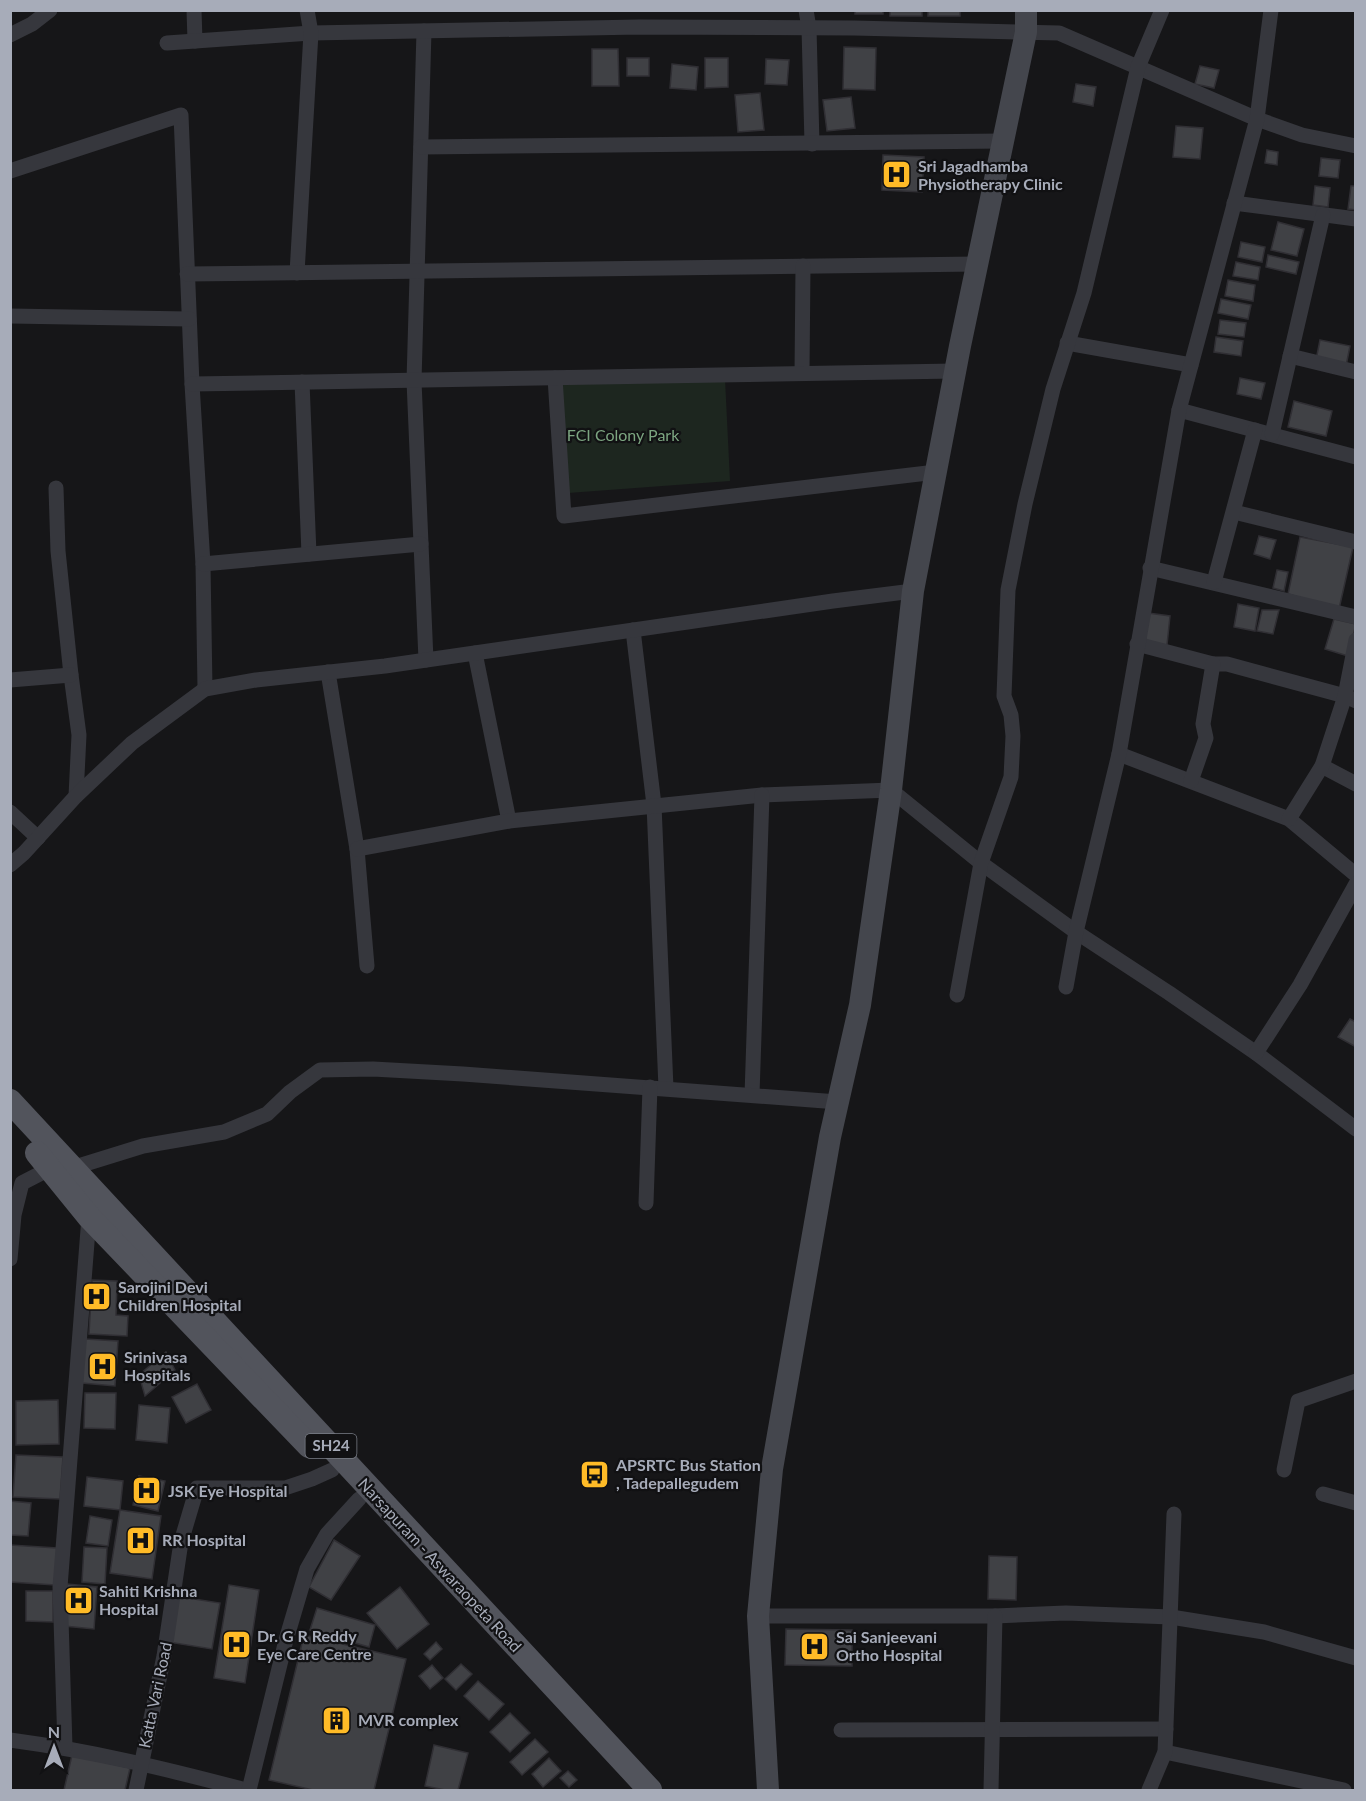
<svg xmlns="http://www.w3.org/2000/svg" width="1366" height="1801" viewBox="0 0 1366 1801" font-family="Lato,sans-serif">
	<rect width="100%" height="100%" fill="#161618"/>
	<path fill="#1d261f" d="M725,379L730,481L568,493L561,382Z"/>
	<g fill="#404145" stroke="#302f34" stroke-width="1.5">
		<rect x="855" y="10" width="28" height="4"/>
		<rect x="890" y="10" width="32" height="6"/>
		<rect x="928" y="10" width="32" height="6"/>
		<path d="M844,47L876,48L875,90L843,89Z"/>
		<path d="M592,49H618L619,86H592Z"/>
		<rect x="627" y="58" width="22" height="18"/>
		<path d="M705,58H728V87L705,88Z"/>
		<path d="M766,59L789,60L787,85L765,84Z"/>
		<path d="M672,64L698,67L696,90L670,88Z"/>
		<path d="M1200,66L1219,70L1214,88L1195,84Z"/>
		<path d="M1076,84L1096,87L1093,106L1073,102Z"/>
		<path d="M760,93L764,130L738,132L735,95Z"/>
		<path d="M851,97L855,128L827,131L823,100Z"/>
		<path d="M1176,126L1203,128L1200,159L1173,157Z"/>
		<path d="M1267,150L1278,152L1277,165L1265,163Z"/>
		<path d="M883,155L924,157L922,192L882,190Z"/>
		<path d="M1321,158L1340,160L1338,178L1319,176Z"/>
		<path d="M1315,186L1330,188L1328,207L1313,205Z"/>
		<path d="M1351,186H1356V210L1348,209Z"/>
		<path d="M1278,222L1304,229L1297,256L1271,250Z"/>
		<path d="M1241,242L1265,247L1262,262L1238,257Z"/>
		<path d="M1268,255L1299,262L1296,274L1266,267Z"/>
		<path d="M1236,262L1260,267L1258,280L1233,276Z"/>
		<path d="M1228,280L1255,285L1253,301L1225,296Z"/>
		<path d="M1221,299L1251,305L1248,319L1218,313Z"/>
		<path d="M1220,320L1246,323L1244,337L1218,334Z"/>
		<path d="M1216,337L1243,341L1241,356L1214,352Z"/>
		<path d="M1320,340L1350,346L1346,366L1316,360Z"/>
		<path d="M1240,378L1265,383L1261,399L1237,394Z"/>
		<path d="M1294,401L1332,411L1326,436L1288,427Z"/>
		<path d="M1259,536L1276,540L1270,559L1254,554Z"/>
		<path d="M1300,537L1353,547L1339,609L1288,594Z"/>
		<path d="M1277,570L1288,572L1284,591L1273,588Z"/>
		<path d="M1238,604L1259,608L1255,631L1234,627Z"/>
		<path d="M1262,610H1279L1273,634L1257,631Z"/>
		<path d="M1148,613L1170,616L1167,645L1145,642Z"/>
		<path d="M1334,619L1356,624L1348,656L1325,649Z"/>
		<path d="M1350,1019L1356,1022V1047L1338,1037Z"/>
		<path d="M92,1280L117,1281L116,1315L128,1316L127,1336L89,1334Z"/>
		<path d="M85,1339L118,1341L115,1386L82,1383Z"/>
		<path d="M166,1352L175,1370L145,1396L139,1375Z"/>
		<path d="M197,1384L211,1410L186,1423L172,1397Z"/>
		<path d="M85,1393H116L115,1429L84,1428Z"/>
		<path d="M58,1400L59,1444L16,1445V1401Z"/>
		<path d="M139,1405L170,1408L167,1443L136,1440Z"/>
		<path d="M16,1455L63,1457L60,1499L13,1497Z"/>
		<path d="M139,1476L165,1481L158,1511L133,1505Z"/>
		<path d="M87,1477L123,1481L120,1510L84,1506Z"/>
		<path d="M10,1501L31,1503L28,1536L10,1535Z"/>
		<path d="M120,1510L161,1516L152,1579L110,1573Z"/>
		<path d="M90,1516L112,1520L108,1546L86,1543Z"/>
		<path d="M334,1540L360,1556L331,1600L309,1587Z"/>
		<path d="M10,1545L57,1548L55,1585L10,1582Z"/>
		<path d="M84,1547L107,1548L105,1584L82,1582Z"/>
		<path d="M989,1556L1017,1557L1016,1600L988,1599Z"/>
		<path d="M67,1584L97,1587L94,1629L64,1626Z"/>
		<path d="M229,1585L259,1590L245,1683L214,1678Z"/>
		<path d="M400,1587L429,1624L397,1649L367,1613Z"/>
		<path d="M26,1591H53V1622L26,1621Z"/>
		<path d="M175,1596L220,1603L212,1649L168,1642Z"/>
		<path d="M317,1608L375,1625L369,1647L310,1630Z"/>
		<path d="M786,1629L852,1630V1666L785,1665Z"/>
		<path d="M304,1635L406,1659L374,1790H313L269,1780Z"/>
		<path d="M436,1642L442,1649L430,1660L424,1654Z"/>
		<path d="M461,1664L472,1674L456,1690L445,1679Z"/>
		<path d="M432,1665L443,1678L430,1689L419,1676Z"/>
		<path d="M478,1681L504,1704L489,1720L464,1696Z"/>
		<path d="M510,1713L530,1733L510,1752L490,1732Z"/>
		<path d="M535,1739L548,1752L522,1775L510,1762Z"/>
		<path d="M434,1745L468,1753L458,1790H445L425,1786Z"/>
		<path d="M72,1755L130,1768L125,1790H64Z"/>
		<path d="M549,1758L561,1771L543,1787L532,1774Z"/>
		<path d="M568,1771L577,1780L569,1787L560,1778Z"/>
	</g>
	<g fill="none" stroke-linecap="round" stroke-linejoin="round">
		<g stroke="#36373d" stroke-width="15">
			<path d="M194,10L195,41"/>
			<path d="M806,10L809,28L812,144"/>
			<path d="M424,31L414,381L426,660"/>
			<path d="M10,35L32,24L50,10"/>
			<path d="M167,43L311,33L639,27L854,28L1059,33L1257,119L1302,135L1356,146"/>
			<path d="M421,147L1003,141"/>
			<path d="M10,171L181,115L192,384L203,564L205,689"/>
			<path d="M1234,203L1356,219"/>
			<path d="M297,273L311,33L307,10"/>
			<path d="M187,274L977,264"/>
			<path d="M10,316L189,319"/>
			<path d="M1067,343L1191,365"/>
			<path d="M1290,356L1356,372"/>
			<path d="M802,373L803,266"/>
			<path d="M555,378L564,516L936,472"/>
			<path d="M302,382L309,554"/>
			<path d="M192,384L955,371"/>
			<path d="M1179,410L1356,457"/>
			<path d="M1272,434L1323,215"/>
			<path d="M56,488L58,551L71,675L79,735L76,796"/>
			<path d="M1234,512L1356,542"/>
			<path d="M203,564L421,544"/>
			<path d="M1150,568L1356,617"/>
			<path d="M1214,582L1255,430"/>
			<path d="M633,630L654,805L666,1088"/>
			<path d="M1137,644L1213,664H1227L1345,696L1356,701"/>
			<path d="M475,653L509,821"/>
			<path d="M328,672L357,849L367,966"/>
			<path d="M10,680L71,675"/>
			<path d="M1119,754L1289,819L1356,875"/>
			<path d="M1322,766L1356,784"/>
			<path d="M1191,781L1206,738L1203,724L1213,664"/>
			<path d="M10,812L38,838"/>
			<path d="M1289,819L1322,766L1345,696L1356,640"/>
			<path d="M357,849L509,821L762,795L891,790L981,863L1076,932L1169,993L1256,1053L1356,1129"/>
			<path d="M10,865L24,853L76,796L132,743L205,689L256,680L385,666L833,601L913,591"/>
			<path d="M1066,987L1076,932L1119,754L1179,410L1257,119L1271,10"/>
			<path d="M957,995L981,863L1011,777L1013,736L1011,715L1004,696L1008,590L1025,504L1053,389L1084,293L1138,67L1162,10"/>
			<path d="M1256,1053L1300,985L1356,884"/>
			<path d="M752,1095L762,795"/>
			<path d="M72,1168L143,1146L224,1132L267,1114L290,1092L320,1070L373,1069L463,1074L838,1102"/>
			<path d="M646,1203L650,1087"/>
			<path d="M10,1259L14,1215L22,1183L51,1168"/>
			<path d="M1284,1470L1298,1401L1356,1381"/>
			<path d="M1323,1494L1356,1503"/>
			<path d="M758,1616H995L1066,1613L1171,1617L1264,1632L1356,1658"/>
			<path d="M841,1730L1166,1729"/>
			<path d="M10,1740C92,1751 167,1769 246,1790"/>
			<path d="M65,1747L60,1587L89,1217"/>
			<path d="M1165,1752L1344,1790"/>
			<path d="M136,1790L164,1656L181,1542L197,1488H285L312,1479L332,1470"/>
			<path d="M249,1790L286,1640L307,1569L327,1534L359,1499"/>
			<path d="M991,1790L995,1616"/>
			<path d="M1149,1790L1165,1752L1174,1514"/>
		</g>
		<path stroke="#44464d" stroke-width="22" d="M768,1790L758,1616L772,1469L830,1137L860,1005L891,790L913,591L960,346L1026,32V10"/>
		<g stroke="#52545c" stroke-width="24">
			<path d="M10,1101L650,1790"/>
			<path d="M37,1153L89,1217L309,1446"/>
		</g>
	</g>
	<defs>
		<symbol id="hospital-square" viewBox="-11 -11 22 22"><rect x="-9" y="-9" width="18" height="18" rx="4" fill="#ffbb27" stroke="#111113"/><path d="M-5-5h3v3.5h4V-5h3V5h-3V1.5h-4V5h-3Z" fill="#111"/></symbol>
		<symbol id="bus-square" viewBox="-11 -11 22 22"><rect x="-9" y="-9" width="18" height="18" rx="4" fill="#ffbb27" stroke="#111113"/><path d="M-5-6H5V4H4V6H2V4H-2V6H-4V4H-5ZM-3.5-4V0h7V-4ZM-3.5 1.2v1.5H-2V1.2ZM2 1.2v1.5H3.5V1.2Z" fill="#111"/></symbol>
		<symbol id="building-square" viewBox="-11 -11 22 22"><rect x="-9" y="-9" width="18" height="18" rx="4" fill="#ffbb27" stroke="#111113"/><path d="M-4-6H4V6H1V3H-1V6H-4ZM-2.5-4.3h1.7v1.8h-1.7ZM.8-4.3h1.7v1.8H.8ZM-2.5-1h1.7V.8h-1.7ZM.8-1h1.7V.8H.8Z" fill="#111"/></symbol>
	</defs>
	<g fill-rule="evenodd">
		<use href="#hospital-square" x="880" y="158" width="33" height="33"/>
		<use href="#hospital-square" x="80" y="1280" width="33" height="33"/>
		<use href="#hospital-square" x="86" y="1350" width="33" height="33"/>
		<use href="#bus-square" x="578" y="1458" width="33" height="33"/>
		<use href="#hospital-square" x="130" y="1474" width="33" height="33"/>
		<use href="#hospital-square" x="124" y="1524" width="33" height="33"/>
		<use href="#hospital-square" x="62" y="1584" width="33" height="33"/>
		<use href="#hospital-square" x="220" y="1628" width="33" height="33"/>
		<use href="#hospital-square" x="798" y="1630" width="33" height="33"/>
		<use href="#building-square" x="320" y="1704" width="33" height="33"/>
	</g>
	<g text-anchor="middle" stroke-width="4.5" stroke-linejoin="round" paint-order="stroke">
		<rect fill="#111113" stroke="#7a7e87" stroke-width="1.5" x="305.5" y="1434" width="51" height="24" rx="4.5"/>
		<g font-size="15" font-weight="bold" fill="#a7acb9">
			<text x="331" y="1451">SH24</text>
		</g>
		<g font-size="16" font-weight="bold" fill="#a7acb9" stroke="#111113" text-anchor="start">
			<text x="918" y="172">Sri Jagadhamba<tspan x="918" dy="18">Physiotherapy Clinic</tspan></text>
			<text x="118" y="1293">Sarojini Devi<tspan x="118" dy="18">Children Hospital</tspan></text>
			<text x="124" y="1363">Srinivasa<tspan x="124" dy="18">Hospitals</tspan></text>
			<text x="616" y="1471">APSRTC Bus Station<tspan x="616" dy="18">, Tadepallegudem</tspan></text>
			<text x="168" y="1497">JSK Eye Hospital</text>
			<text x="162" y="1546">RR Hospital</text>
			<text x="99" y="1597">Sahiti Krishna<tspan x="99" dy="18">Hospital</tspan></text>
			<text x="257" y="1642">Dr. G R Reddy<tspan x="257" dy="18">Eye Care Centre</tspan></text>
			<text x="836" y="1643">Sai Sanjeevani<tspan x="836" dy="18">Ortho Hospital</tspan></text>
			<text x="358" y="1726">MVR complex</text>
		</g>
		<g font-size="16" fill="#7ca580" stroke="#111113">
			<text x="623" y="441">FCI Colony Park</text>
		</g>
		<g font-size="16" fill="#a7acb9" stroke="#111113">
			<text transform="translate(440 1565) rotate(47)" y="6">Narsapuram - Aswaraopeta Road</text>
			<text transform="translate(155 1695) rotate(-78)" y="6">Katta Vari Road</text>
		</g>
	</g>
	<rect width="1366" height="1801" fill="none" stroke="#a7acb9" stroke-width="24"/>
	<g transform="translate(54 1747)" stroke="#111113" stroke-width="4.5" paint-order="stroke">
	<path d="M0-4.5L10 22L0 15L-10 22Z" fill="#a7acb9"/>
	<text y="-9" font-size="16" font-weight="bold" text-anchor="middle" fill="#a7acb9">N</text>
	</g>
</svg>
